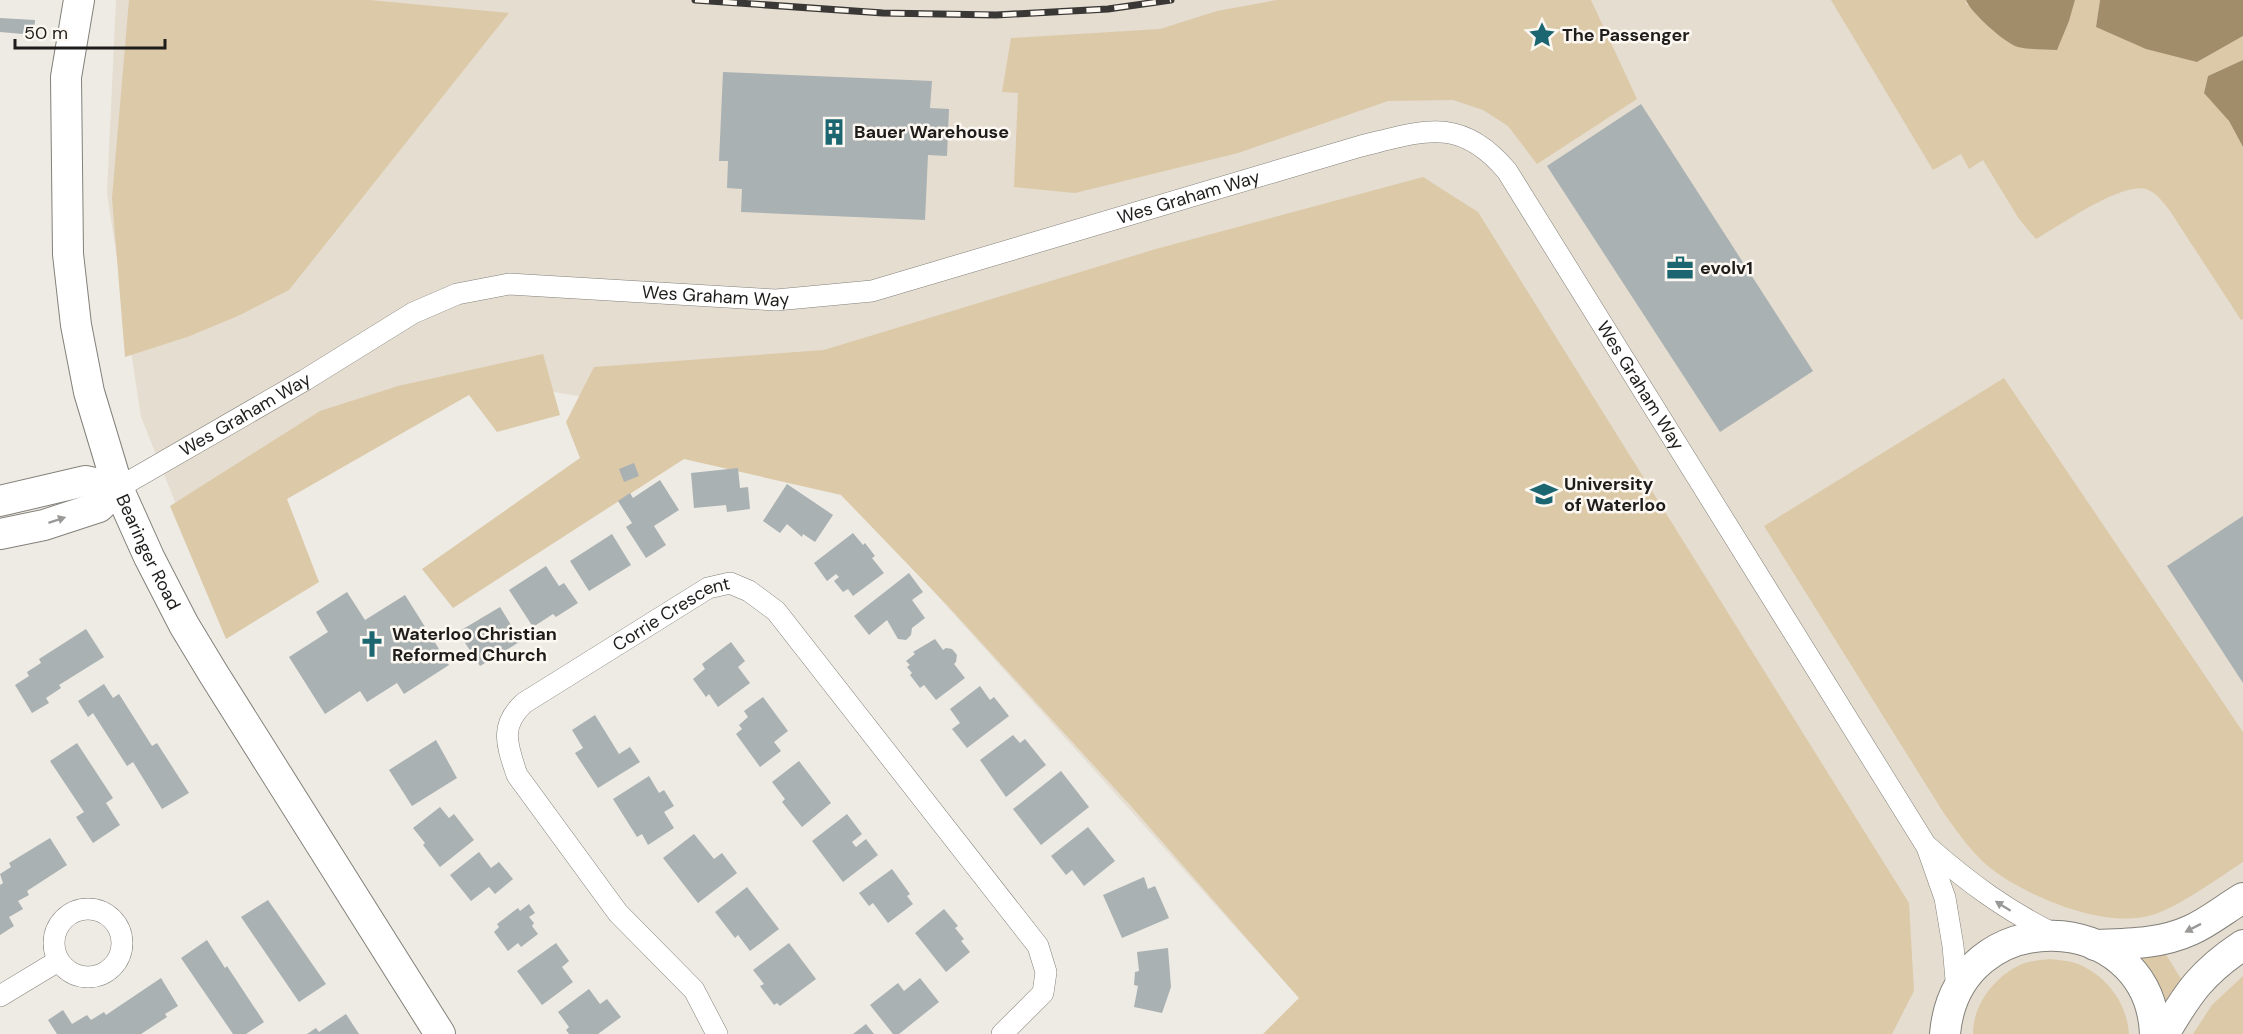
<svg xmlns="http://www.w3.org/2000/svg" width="2243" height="1034" viewBox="0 0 2243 1034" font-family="'DM Sans',sans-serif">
	<rect width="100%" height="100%" fill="#eeebe4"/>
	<path fill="#e5ddd0" d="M116,0H2243V1034H1263L1299,998L792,434L475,378L196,554L141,417L107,193Z"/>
	<g fill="#dcc9a8">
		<path d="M129,0H369L509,13L289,290L240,315L190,336L125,357L112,198Z"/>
		<path d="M1277,0H1591L1637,99L1537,164L1508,126L1483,110L1453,100L1388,101L1238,153L1075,193L1014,187L1018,93L1002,92L1011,38L1160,29L1217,11Z"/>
		<path d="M1831,0H1966L1967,5L2069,21L2075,0H2100L2096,27L2197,62L2243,36V60L2208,76L2204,92L2229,121L2243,147V319L2241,320L2170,211C2163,202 2156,192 2146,189C2121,182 2059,226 2036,239L2019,219L1983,160L1969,169L1961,154L1933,170Z"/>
		<path d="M1423,177L1478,212L1909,903L1914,991L1892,1034H1263L1299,998L1130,805L946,604L841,495L684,459L453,608L422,569L580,458L566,422L594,367L824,350L1156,249Z"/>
		<path d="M543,354L560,415L497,432L469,395L287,499L319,582L226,639L170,506L320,411L398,386Z"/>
		<path d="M2004,378L2243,732V862C2220,877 2177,908 2152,915C2106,929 2034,899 1997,873C1975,858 1960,835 1945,815L1764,526Z"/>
		<path d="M2165,953L2183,982L2166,1008C2161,987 2151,972 2136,957Z"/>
		<path d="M2050,959C2059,960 2070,961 2078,964C2107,976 2127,1003 2129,1034H1973C1973,1004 1995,976 2022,964C2030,961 2041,960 2050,959Z"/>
		<path d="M2243,976V1034H2193L2212,1005Z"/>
	</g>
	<g fill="#a28d6a">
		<path d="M1966,0H2075L2069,21L2057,50C2044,49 2030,50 2018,47C2007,45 1969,11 1966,0Z"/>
		<path d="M2100,0H2243V36L2197,62L2146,49L2096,27Z"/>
		<path d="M2243,60V147L2229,121L2204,93L2208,76Z"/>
	</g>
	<g fill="#a9b1b3">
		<path d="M0,18L35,20L34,35L0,32Z"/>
		<path d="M723,72L932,81L930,108L949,109L947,156L928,155L925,220L741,212L742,189L727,188L728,161H719Z"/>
		<path d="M1641,104L1813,371L1720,432L1547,166Z"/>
		<path d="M634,463L639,476L624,482L619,469Z"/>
		<path d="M738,468L740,488L748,487L750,509L727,512L726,505L694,508L691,473Z"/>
		<path d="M660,480L679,510L654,526L666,545L646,558L626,527L632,523L618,501L630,493L633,498Z"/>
		<path d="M787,484L833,515L815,542L803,534L802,537L787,524L780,533L763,521Z"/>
		<path d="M2243,516V683L2167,566Z"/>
		<path d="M853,533L863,545L865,543L875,556L872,558L884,573L853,596L848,589L843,592L834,581L839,577L836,574L827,581L814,563Z"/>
		<path d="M612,534L631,565L589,591L570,561Z"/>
		<path d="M546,566L559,586L564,583L578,603L556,617L553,614L533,627L509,590Z"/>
		<path d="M909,573L923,592L912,600L925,618L912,628L911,635L906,640L898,639L887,620L869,635L854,616Z"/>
		<path d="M347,592L365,620L405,595L449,665L404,694L397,683L367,702L360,691L325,714L289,657L328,632L316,612Z"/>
		<path d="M500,607L521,641L480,666L458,632Z"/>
		<path d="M86,629L104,657L59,685L61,688L46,698L49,703L32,713L15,685L29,676L27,672L41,663L39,659Z"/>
		<path d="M935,639L943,650L946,648L952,649L957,655L956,662L954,664L965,678L936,700L924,685L920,688L910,675L912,673L907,667L910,665L906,661L915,654L913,652Z"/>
		<path d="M731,642L745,661L738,667L750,683L718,707L709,694L706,697L693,679L705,669L702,664Z"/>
		<path d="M104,684L113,698L119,694L152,746L157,743L189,793L162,809L133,762L127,766L93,713L88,717L78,701Z"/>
		<path d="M980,686L990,700L994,697L1009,716L967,748L952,729L960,723L950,709Z"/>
		<path d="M763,697L788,731L774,742L781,751L760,767L736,734L742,729L739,725L748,717L744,711Z"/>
		<path d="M595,715L619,754L630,747L640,762L598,788L575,753L583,748L572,730Z"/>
		<path d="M1013,735L1020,743L1025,739L1046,765L1006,797L980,760Z"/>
		<path d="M436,740L457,778L412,806L389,770Z"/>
		<path d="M77,743L113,798L106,803L120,825L93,843L76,817L84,812L50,761Z"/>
		<path d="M799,761L831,803L802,827L782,802L785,799L772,782Z"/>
		<path d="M1061,771L1089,807L1041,845L1013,809Z"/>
		<path d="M649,776L659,793L664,790L674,806L664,812L674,828L648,845L642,834L637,837L613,799Z"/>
		<path d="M440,807L449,818L454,814L474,840L440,867L423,845L425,843L413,828Z"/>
		<path d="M847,814L862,834L852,842L856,847L866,839L878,855L843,882L812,841Z"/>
		<path d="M1088,827L1115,861L1084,886L1072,870L1066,875L1051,856Z"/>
		<path d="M694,834L714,859L722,853L737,873L698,903L663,858Z"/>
		<path d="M50,838L67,865L27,891L29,895L18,901L23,909L9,917L14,926L0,935V885L3,883L0,874L11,867L9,863Z"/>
		<path d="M479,852L491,868L499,862L513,879L495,894L489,887L471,901L450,875Z"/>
		<path d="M892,869L910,894L907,896L913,904L888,923L873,903L869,906L859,893Z"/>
		<path d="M1144,877L1148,889L1155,886L1169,918L1122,938L1103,895Z"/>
		<path d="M747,887L779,929L750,951L738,935L735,938L715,912Z"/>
		<path d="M268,900L326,984L299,1002L241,917Z"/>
		<path d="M529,904L535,913L529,917L534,923L532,926L538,934L521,947L518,943L508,951L494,932L499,927L497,924L518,908L520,911Z"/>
		<path d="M944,909L958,926L955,928L964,939L961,941L970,952L946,972L915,933Z"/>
		<path d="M207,940L225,968L227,966L264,1022L246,1034H233L181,958Z"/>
		<path d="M556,943L569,961L562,967L573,982L542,1005L517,971Z"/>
		<path d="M789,943L816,979L780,1006L777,1003L774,1005L760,986L764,984L753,970Z"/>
		<path d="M1168,948L1171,987L1162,1013L1134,1007L1138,986L1134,985L1135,972L1139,971L1137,952Z"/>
		<path d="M161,978L178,1006L165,1014L167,1017L141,1034H57L48,1020L63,1010L72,1024L87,1015L91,1020L104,1012L106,1015Z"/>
		<path d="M920,978L939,1002L899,1034H893L870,1005L898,983L904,991Z"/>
		<path d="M589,989L600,1004L607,999L621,1017L598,1034H569L566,1030L569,1027L558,1012Z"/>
		<path d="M346,1014L359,1034H307L316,1028L319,1032Z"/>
		<path d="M866,1024L874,1034H853Z"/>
	</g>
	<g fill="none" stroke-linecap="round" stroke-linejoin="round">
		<defs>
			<g id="street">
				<path id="s1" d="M118,488L305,380L413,313L457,294L509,284L776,300L872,291L1361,146C1423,131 1460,115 1507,171L1927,847L1945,898L1953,946L1957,991"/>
				<path d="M1928,847C1969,883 2006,910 2054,934"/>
				<circle cx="88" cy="943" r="34"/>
				<path d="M0,996L58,961"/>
				<path id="s2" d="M717,1034L694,990L618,913L517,775C507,745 499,726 524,703L708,588L730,583L749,591L776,611L1038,946L1046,972L1043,993L1002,1034"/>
			</g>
			<g id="secondary">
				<path id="s3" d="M79,0L66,77L68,254L76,325L89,392L118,488L149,557L184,625L213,673L440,1034"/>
				<path d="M0,501L85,481L118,488"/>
				<path d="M0,534L44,525L99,507L118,488"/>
				<path d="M2095,945C2128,944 2161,944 2191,930C2209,922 2226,908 2243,898"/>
				<path d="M1945,1034C1957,900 2150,906 2155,1034"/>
				<path d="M2164,1034C2188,993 2202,972 2243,945"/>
			</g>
		</defs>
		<use href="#street" stroke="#83807a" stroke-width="22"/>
		<use href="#secondary" stroke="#83807a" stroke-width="32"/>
		<use href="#street" stroke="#fff" stroke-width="21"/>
		<use href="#secondary" stroke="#fff" stroke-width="30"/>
		<defs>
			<path id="rail" d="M695,0L883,13L996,15L1108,9L1171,0"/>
		</defs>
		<use href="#rail" stroke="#3a3836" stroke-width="7"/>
		<use href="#rail" stroke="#fcf8f1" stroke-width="4.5" stroke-dasharray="14" stroke-linecap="butt"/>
	</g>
	<defs><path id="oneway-solid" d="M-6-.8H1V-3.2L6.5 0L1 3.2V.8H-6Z" transform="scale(1.5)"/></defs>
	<g fill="#9a9998">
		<use href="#oneway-solid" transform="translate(57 520) rotate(-18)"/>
		<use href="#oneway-solid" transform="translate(2003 906) rotate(-148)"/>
		<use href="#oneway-solid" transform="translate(2193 928) rotate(153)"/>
	</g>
	<defs>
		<symbol id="sight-bare" viewBox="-9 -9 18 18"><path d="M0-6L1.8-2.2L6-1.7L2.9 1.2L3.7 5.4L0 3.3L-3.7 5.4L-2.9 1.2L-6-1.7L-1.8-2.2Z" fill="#1c6672" stroke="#fcf8f1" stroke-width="2.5" paint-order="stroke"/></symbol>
		<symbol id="building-bare" viewBox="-9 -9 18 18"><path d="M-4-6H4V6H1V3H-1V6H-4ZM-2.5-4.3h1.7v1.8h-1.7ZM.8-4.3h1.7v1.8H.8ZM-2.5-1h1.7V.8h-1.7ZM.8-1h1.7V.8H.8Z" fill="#1c6672" stroke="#fcf8f1" stroke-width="2.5" paint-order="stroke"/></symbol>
		<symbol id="office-bare" viewBox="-9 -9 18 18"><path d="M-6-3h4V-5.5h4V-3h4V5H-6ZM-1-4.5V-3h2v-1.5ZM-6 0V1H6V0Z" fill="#1c6672" stroke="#fcf8f1" stroke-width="2.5" paint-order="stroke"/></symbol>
		<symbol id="university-bare" viewBox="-9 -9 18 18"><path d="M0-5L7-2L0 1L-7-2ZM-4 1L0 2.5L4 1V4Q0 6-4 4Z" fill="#1c6672" stroke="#fcf8f1" stroke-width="2.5" paint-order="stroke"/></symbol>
		<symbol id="church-bare" viewBox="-9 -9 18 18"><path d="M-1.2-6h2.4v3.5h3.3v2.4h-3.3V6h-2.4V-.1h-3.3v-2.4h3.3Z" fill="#1c6672" stroke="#fcf8f1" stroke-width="2.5" paint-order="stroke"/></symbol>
	</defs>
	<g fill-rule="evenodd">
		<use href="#sight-bare" x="1523" y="16" width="38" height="38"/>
		<use href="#building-bare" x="815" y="113" width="38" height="38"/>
		<use href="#office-bare" x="1661" y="249" width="38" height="38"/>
		<use href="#university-bare" x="1525" y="475" width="38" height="38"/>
		<use href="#church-bare" x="353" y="625" width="38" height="38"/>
	</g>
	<g text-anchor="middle" stroke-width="5" stroke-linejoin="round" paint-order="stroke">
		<g font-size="18" font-weight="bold" fill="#1e1d1b" stroke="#fcf8f1" text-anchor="start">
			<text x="1562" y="41">The Passenger</text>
			<text x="854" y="138">Bauer Warehouse</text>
			<text x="1700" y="274">evolv1</text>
			<text x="1564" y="490">University<tspan x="1564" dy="21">of Waterloo</tspan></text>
			<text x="392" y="640">Waterloo Christian<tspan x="392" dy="21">Reformed Church</tspan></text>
		</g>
		<g font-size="18" fill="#1e1d1b" stroke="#fcf8f1">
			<text dy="6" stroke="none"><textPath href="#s1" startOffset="1138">Wes Graham Way</textPath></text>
			<text dy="6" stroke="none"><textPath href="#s1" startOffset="651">Wes Graham Way</textPath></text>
			<text dy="6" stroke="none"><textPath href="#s1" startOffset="1731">Wes Graham Way</textPath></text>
			<text dy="6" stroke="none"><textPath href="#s1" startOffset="147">Wes Graham Way</textPath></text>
			<text dy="6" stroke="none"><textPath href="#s3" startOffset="566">Bearinger Road</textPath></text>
			<text dy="6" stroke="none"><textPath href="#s2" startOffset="580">Corrie Crescent</textPath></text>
		</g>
	</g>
	<path d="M15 39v9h150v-9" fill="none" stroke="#1e1d1b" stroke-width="3"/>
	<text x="24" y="39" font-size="18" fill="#1e1d1b" stroke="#fcf8f1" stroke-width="4.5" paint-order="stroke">50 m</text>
</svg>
